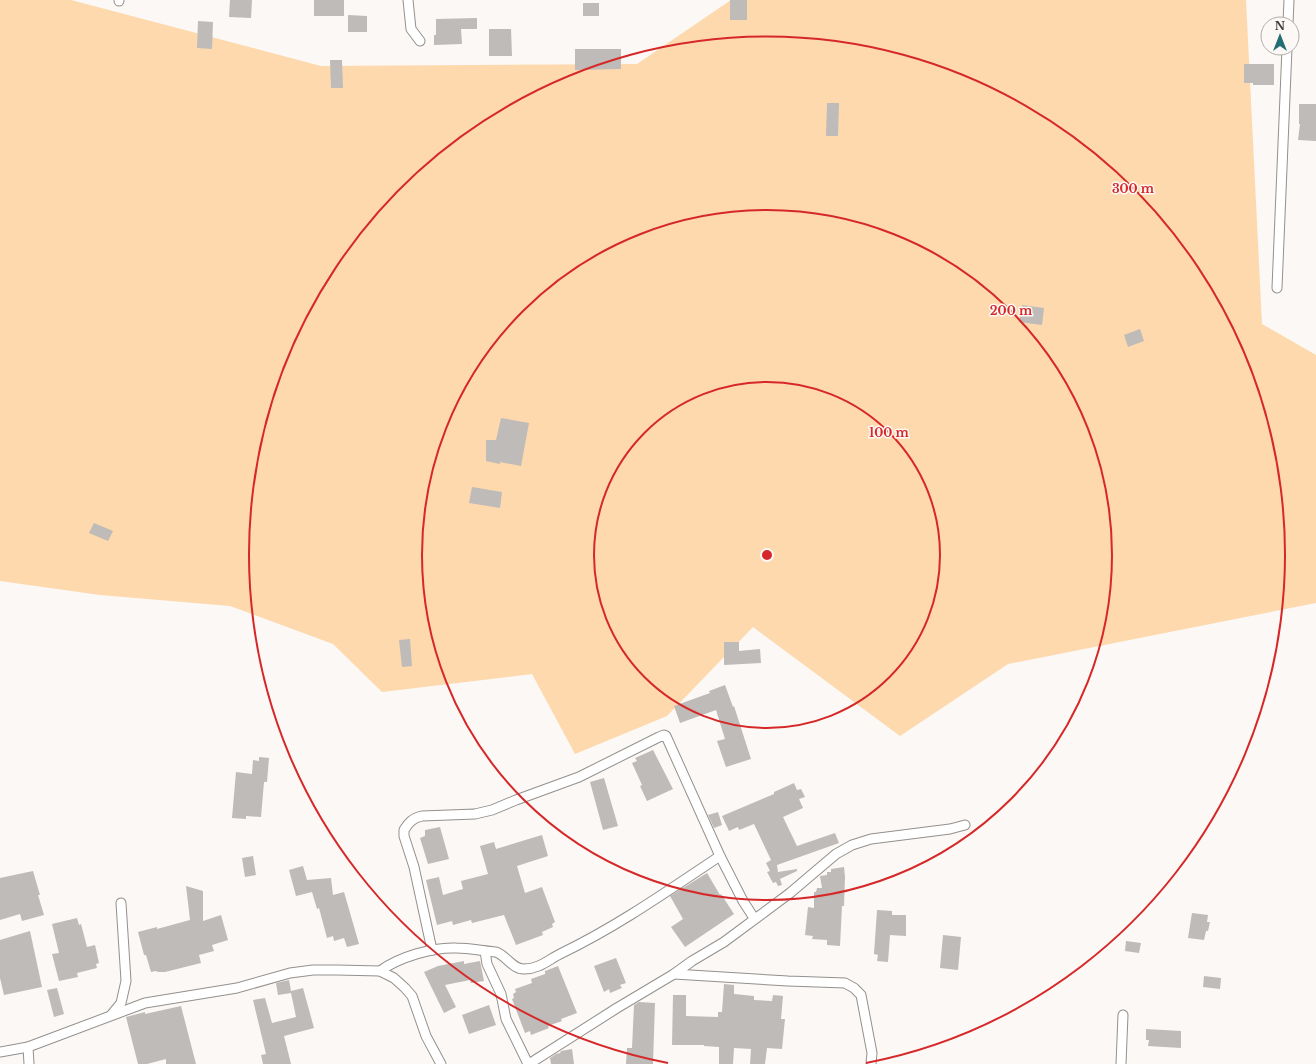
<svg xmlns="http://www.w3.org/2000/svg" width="1316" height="1064" viewBox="0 0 1316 1064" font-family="'Libre Baskerville',serif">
	<rect width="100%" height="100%" fill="#fbf8f5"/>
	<path fill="#fdd9ad" d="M0,0H71L321,66L637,64L731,0H1246L1262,324L1316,355V603L1008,664L900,736L753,627L667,716L575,754L532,674L382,692L333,644L230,606L100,595L0,581Z"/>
	<g fill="#bebbb8">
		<path d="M230,0H252L251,18L229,17Z"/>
		<rect x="314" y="0" width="30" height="16"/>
		<rect x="730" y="0" width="17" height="20"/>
		<rect x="583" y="3" width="16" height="13"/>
		<path d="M348,15L367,16V32H348Z"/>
		<path d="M477,18V29H461L462,44L434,45V35H436V19Z"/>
		<path d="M198,21L213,22L212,49L197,48Z"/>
		<path d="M489,29H511L512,56H489Z"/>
		<path d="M575,49H621V69L575,70Z"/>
		<path d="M330,60H342L343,88H331Z"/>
		<path d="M1244,64H1274V85H1253V83H1244Z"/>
		<path d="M827,103H839L838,136H826Z"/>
		<path d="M1299,104H1316V141L1298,140L1300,124H1299Z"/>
		<path d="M1022,305L1044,308L1042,325L1019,322Z"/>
		<path d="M1140,329L1144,341L1128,347L1124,335Z"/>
		<path d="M501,418L529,423L521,466L500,462V464L486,461V440H496Z"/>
		<path d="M472,487L502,492L500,508L469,503Z"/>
		<path d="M94,523L113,531L108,541L89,533Z"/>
		<path d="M410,639L412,666L402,667L399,640Z"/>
		<path d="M724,642H739V651L760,649L761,663L724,665Z"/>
		<path d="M725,685L733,707L734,706L751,759L726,767L717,741L725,739L716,710L680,723L674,706L710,693L709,691Z"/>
		<path d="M653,750L673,789L647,801L640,786L642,785L632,763L637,761L635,758Z"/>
		<path d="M259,757L269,758L267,782H264L261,817L246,816V819L232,818L236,772L252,774L253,760L259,761Z"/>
		<path d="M604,778L618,826L603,830L590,782Z"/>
		<path d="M794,783L797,790L801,789L805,797L799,799L803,808L783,817L797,846L835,833L839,843L777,865L778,872L797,869V871L780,879L782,885L778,886L776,882L773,883L767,872L770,871L766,863L771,860L754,824L739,830L738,827L729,831L722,816L774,794V792Z"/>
		<path d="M718,812L722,825L714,828L708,815Z"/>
		<path d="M440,827L449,859L428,864L420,838L425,836V830Z"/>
		<path d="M542,835L548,856L517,866L525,893L542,887L555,922L552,924L553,927L542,932L543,935L516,945L504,915L472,923L471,920L453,925L452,921L437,925L426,880L439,877L443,895L463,889L461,881L488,874L480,846L494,842L496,849Z"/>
		<path d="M253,856L256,875L245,877L242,858Z"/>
		<path d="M303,866L307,880L331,878L333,895L344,892L359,944L347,947L344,938L334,941L333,936L327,938L319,908L317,909L312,892L296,896L289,870Z"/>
		<path d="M844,867L845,877L844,906H842L840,946L827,945V940L812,939L813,936L805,935L808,907L814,908V892H816L817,888H822L820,876L827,875V872H831V869Z"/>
		<path d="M33,871L40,895H38L44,915L22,921L20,914L0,920V878Z"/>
		<path d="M707,873L720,895L721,894L734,914L685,947L671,927L683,919L670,896Z"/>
		<path d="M186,886L203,891V921L221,915L228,940L212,945L214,951L199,955L201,963L165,972H158L156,971L151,972L146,955H144L138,932L157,927V929L190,920Z"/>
		<path d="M877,910L892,911V915H906V936L890,935L888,962L877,961L878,955L874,954Z"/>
		<path d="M1192,913L1208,915L1207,922H1210L1208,931H1206L1204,940L1188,938Z"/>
		<path d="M77,918L79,925L81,924L87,947L95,945L99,963L96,964L97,968L77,973L78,977L59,981L52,954L59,953L52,924Z"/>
		<path d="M30,931L42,987L4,995L0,978V940Z"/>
		<path d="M943,935L961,937L958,970L940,968Z"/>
		<path d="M1126,941L1141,943L1139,953L1125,951Z"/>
		<path d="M616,958L626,983L620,985L622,988L610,993L609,989L604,992L594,966Z"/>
		<path d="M464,961V964L480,961L484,981L471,983L470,980L445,985L456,1007L444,1013L424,972L438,966Z"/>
		<path d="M558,966L577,1013L561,1019L562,1021L548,1026L549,1028L531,1035L530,1031L525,1033L512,999L514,998L513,994L516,992L515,989L532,983L531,979L545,974V971Z"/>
		<path d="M1204,976L1221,978L1220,989L1203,987Z"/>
		<path d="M289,980L291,991L303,988L314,1028L284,1036L291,1064H263L261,1055L266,1054L253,1000L265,998L272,1023L296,1017L291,993L278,995L276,983Z"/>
		<path d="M724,984L734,985V994L754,996V1000L772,1001L773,995L783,996L781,1019H785L782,1049L767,1048L765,1064H750L751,1049L734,1048L733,1064H719V1047L704,1046V1045H672L673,995H686V1016L718,1017V1012H722Z"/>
		<path d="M57,988L64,1014L54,1017L47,990Z"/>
		<path d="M639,1002L655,1003L653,1064H626L627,1048H632L634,1005Z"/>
		<path d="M489,1005L496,1025L469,1034L462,1015Z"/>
		<path d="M181,1006L196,1064H166V1059L147,1064H138L126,1017L145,1012V1014Z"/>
		<path d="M1146,1029L1181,1031V1048L1148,1046L1149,1040H1146Z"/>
		<path d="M572,1049L574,1064H551L550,1058L556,1054L560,1053L561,1051Z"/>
	</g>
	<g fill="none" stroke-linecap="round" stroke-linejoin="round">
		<defs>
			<g id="minor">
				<path d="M408,0L411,29L420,41"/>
				<path d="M119,1V0"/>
				<path d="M1288,24L1289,0"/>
				<path d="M1277,288L1287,48"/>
				<path d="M432,950L414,867L404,836V830C409,822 413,818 422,816L475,814L492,810L516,800L579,777L659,737L664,735L666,736L720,856L743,901L754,918"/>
				<path d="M485,951L487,964L501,994L506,1019L528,1064"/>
				<path d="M380,971C399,957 433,947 456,948C470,948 483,951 496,952C507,956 512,969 524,969C540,969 549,959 562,953C618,926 669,890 720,856"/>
				<path d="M674,974L788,981L845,983L854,988L861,995L872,1053L871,1064"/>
				<path d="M112,1014L121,1003L126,981L121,903"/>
				<path d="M28,1047L29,1064"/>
				<path d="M0,1052L28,1047L145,1003L237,988L290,973L313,970H337L380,971L394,978L405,988L412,996L426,1036L441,1064"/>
				<path d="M529,1064L617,1008L674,974L692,961L724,942L790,893L836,854L852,845L871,839L950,829L965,825"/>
				<path d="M1121,1064L1123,1015"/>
			</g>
		</defs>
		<use href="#minor" stroke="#93908d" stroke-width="11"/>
		<use href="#minor" stroke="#fff" stroke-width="9"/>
	</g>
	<g fill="none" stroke="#d62828" stroke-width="2">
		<circle cx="767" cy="555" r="173"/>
		<circle cx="767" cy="555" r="345"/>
		<path d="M668 1063A518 518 0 1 1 866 1063"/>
	</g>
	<circle cx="767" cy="555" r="6" fill="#d62828" stroke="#fbf8f5" stroke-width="2"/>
	<g font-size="12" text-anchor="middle" font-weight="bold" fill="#d62828" stroke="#fbf8f5" stroke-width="3" stroke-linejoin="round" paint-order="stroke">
		<text x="1133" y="193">300 m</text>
		<text x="1011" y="315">200 m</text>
		<text x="889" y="437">100 m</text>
	</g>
	<g transform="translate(1280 36)"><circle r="19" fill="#fbf8f5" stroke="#afacaa"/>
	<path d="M0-3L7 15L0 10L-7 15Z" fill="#236e74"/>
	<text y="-6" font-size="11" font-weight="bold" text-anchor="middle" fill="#3c3b3a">N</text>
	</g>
</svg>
